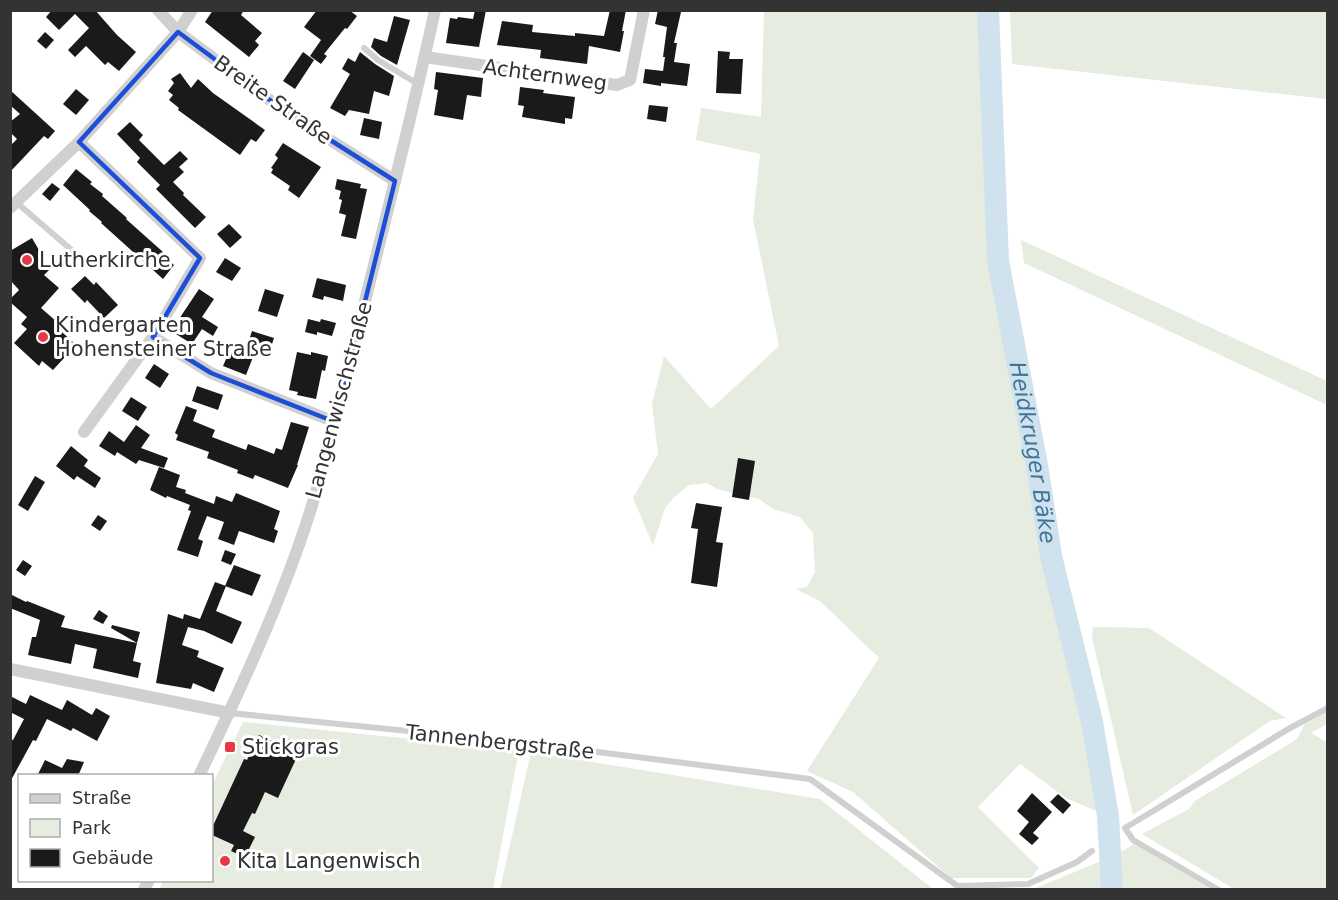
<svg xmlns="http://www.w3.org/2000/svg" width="1338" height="900" viewBox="0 0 1338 900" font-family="'DejaVu Sans',sans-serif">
	<rect width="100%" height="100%" fill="#fff"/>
	<g fill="#e6ecdf">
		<path d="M764,11H987L997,261L1024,409L1050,558L1091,724L1108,816L1066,798L1020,764L978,807L1039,868L1031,878H951L853,792L807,771L879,658L820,601L796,589L807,587L815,572L813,533L800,517L773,509L759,499L717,489L707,483L689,485L674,497L665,508L653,545L633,498L658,454L652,404L664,356L711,409L779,346L753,219L760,154L696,140L701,108L761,117Z"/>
		<path d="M1010,11H1327V99L1012,64Z"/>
		<path d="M1021,240L1327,381V405L1024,263Z"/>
		<path d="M1093,627L1149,628L1286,718L1270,721L1133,815L1092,637Z"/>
		<path d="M1327,712V724L1311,733L1327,742V889H1234L1142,834L1189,809L1195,801L1289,744L1297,739L1304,725Z"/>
		<path d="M243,722L519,750L493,889L159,890L163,881L212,880V785Z"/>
		<path d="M531,752L820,799L933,889H500Z"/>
		<path d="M1134,844L1211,889H1116L1114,856Z"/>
		<path d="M1108,858L1110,889H1027L1036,888Z"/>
	</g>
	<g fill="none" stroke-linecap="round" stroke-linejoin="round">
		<path stroke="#cfe2ee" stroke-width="22" id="s1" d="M988,10L998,261L1037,465L1051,556L1092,722L1108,816L1112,890"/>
	</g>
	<g fill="#1a1a1a">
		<path d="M52,10H95L117,35L136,52L119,71L108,62L105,65L86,46L75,57L68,50L89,28L75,14L59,30L46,17Z"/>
		<path d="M213,10H244L241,15L262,33L255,41L259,45L249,57L205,22Z"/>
		<path d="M317,10H349L357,16L347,29L345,28L324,54L327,56L321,64L310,56L321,40L304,27Z"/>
		<path d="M475,10H486L479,47L446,43L450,18L457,19L458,17L473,19Z"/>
		<path d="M610,10H626L622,31H624L620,52L589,46L587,64L540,58L541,50L497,45L502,21L533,25L532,32L575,36V33L604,36Z"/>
		<path d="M658,10H674L681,12L674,43H677L674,62L690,64L687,86L661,83V86L643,83L645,69L663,71L665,57H663L667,27L655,24Z"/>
		<path d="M394,16L410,20L397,65L381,56L371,47L374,38L387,42Z"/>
		<path d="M45,32L54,40L46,49L37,41Z"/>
		<path d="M718,51L730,52L729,59H743L741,94L716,93Z"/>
		<path d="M303,52L314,60L295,89L283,81Z"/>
		<path d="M360,52L375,64L394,76L393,81L389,96L374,91L369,114L349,110L345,116L330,108L350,74L342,69L348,58L355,62Z"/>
		<path d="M436,72L483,78L481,97L467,95L463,120L434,115L438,90L434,89Z"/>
		<path d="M180,73L191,88L198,79L213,93L265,130L256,142L251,139L240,155L178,110L179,108L169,100L173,95L168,91L174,83L171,79Z"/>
		<path d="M520,87L544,90L543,93L575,97L572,119L565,118V124L522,117L524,106L518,105Z"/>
		<path d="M76,89L89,100L76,115L63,104Z"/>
		<path d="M10,90L55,131L48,139L44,136L10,172V146L17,139L10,132V122L20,114L10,105Z"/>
		<path d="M649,105L668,107L666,122L647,119Z"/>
		<path d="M364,118L382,122L379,139L360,135Z"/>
		<path d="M130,122L143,135L139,140L164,165L180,151L188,159L179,167L184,172L173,182L184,193L183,195L206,217L195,228L156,189L160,185L137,162L140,158L117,134Z"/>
		<path d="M283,143L321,167L299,198L288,190L290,186L271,173L273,169L271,168L278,158L275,155Z"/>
		<path d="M76,169L92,182L90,184L103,194L102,196L127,218L126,219L163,252L161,254L174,265L163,279L101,223L102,222L89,211L90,210L63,185Z"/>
		<path d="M337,179L361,184L360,188L367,189L356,239L341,236L346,215L339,213L342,200L339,199L341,191L335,189Z"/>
		<path d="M52,183L60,189L50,201L42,194Z"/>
		<path d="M229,224L242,237L230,248L217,234Z"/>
		<path d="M32,238L50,269L44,275L59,288L41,308L64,328L61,331L76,345L53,370L42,361L39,366L14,343L27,329L21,324L27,317L10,302V299L19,290L10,280V251Z"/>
		<path d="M225,258L241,268L232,281L216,272Z"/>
		<path d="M85,276L94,285L96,282L118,305L104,318L87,300L85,303L71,289Z"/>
		<path d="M317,278L346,285L343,301L324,296L323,300L312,297Z"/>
		<path d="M199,289L214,299L202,317L218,327L213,336L202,329L192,344L171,331Z"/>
		<path d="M265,289L284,295L277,317L258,311Z"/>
		<path d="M308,319L320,322L321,319L336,323L332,336L317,332V335L305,332Z"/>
		<path d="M252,331L274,338L268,356L255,352L246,375L223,366L229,352L243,358Z"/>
		<path d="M297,352L311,355V352L328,356L325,371L322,370L316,399L297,395L298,392L289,390Z"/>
		<path d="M154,364L169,374L160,388L145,378Z"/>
		<path d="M197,386L223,395L218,410L192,401Z"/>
		<path d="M131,397L147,407L138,421L122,411Z"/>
		<path d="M186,406L197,410L193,421L215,430L212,437L246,450L248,444L274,454L276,448L282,450L291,422L309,427L297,465H298L288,488L255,475L253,479L237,473L238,470L207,458L209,452L176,440L178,435L175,433Z"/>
		<path d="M136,425L150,435L141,448L168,458L164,468L139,460L136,464L117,452L115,456L99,446L109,431L124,442Z"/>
		<path d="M71,446L88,460L84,466L101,478L95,488L77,476L74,480L56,466Z"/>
		<path d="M738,458L755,461L749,500L732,497Z"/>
		<path d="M159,467L180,475L176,487L186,490L185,493L214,504L216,496L232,502L236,493L280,511L274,529L278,531L274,543L239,531L234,545L218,539L224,522L207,516L198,539L203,541L198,557L177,550L191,511L188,510L190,505L167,496L166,498L150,490Z"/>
		<path d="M35,476L45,482L28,511L18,505Z"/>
		<path d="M696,503L722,507L716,542L723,543L717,587L691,583L698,529L691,528Z"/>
		<path d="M98,515L107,521L100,531L91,525Z"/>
		<path d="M225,550L236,554L231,565L221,561Z"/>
		<path d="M23,560L32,566L25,576L16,570Z"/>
		<path d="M234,565L261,575L252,596L225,586Z"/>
		<path d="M215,582L226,586L216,611L242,622L232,644L204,631L188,627L182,645L199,651L197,657L224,668L214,692L193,683L191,689L156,683L168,614L183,619L184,614L200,619Z"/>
		<path d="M10,594L26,602L27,601L65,616L61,627L137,643L133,661L141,663L138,678L93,668L97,649L75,644L71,664L28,655L32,637H36L40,620L10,608Z"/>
		<path d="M99,610L108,616L103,624L93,619Z"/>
		<path d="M112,625L140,632L137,643L111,628Z"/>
		<path d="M30,695L62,710L67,700L92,715L96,708L110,716L97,741L73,728L71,731L47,719L36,741L33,740L10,782V739L13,740L24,719L10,712V696L26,704Z"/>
		<path d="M259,735L280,745L283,737L302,746L278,798L265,792L255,814L252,813L243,831L255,837L248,851L245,850L242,856L231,851L234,845L212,835V828L244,759L247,760Z"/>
		<path d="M67,759L84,762L78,776H37L45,760L62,768Z"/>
		<path d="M1032,793L1052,812L1033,833L1039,838L1032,845L1019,834L1029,822L1017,811Z"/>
		<path d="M1058,794L1071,805L1063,814L1050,802Z"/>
	</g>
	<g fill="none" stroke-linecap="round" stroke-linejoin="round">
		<g stroke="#d0d0d0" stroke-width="6">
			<path d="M364,48L378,60L418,84"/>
			<path d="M16,202L82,259"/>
			<path d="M230,713L527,743L810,779L963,890"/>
			<path d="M958,886L1028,884L1077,862L1092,851"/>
			<path d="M1219,890L1133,840L1125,828L1290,728L1328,708"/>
		</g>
		<g stroke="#d0d0d0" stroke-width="12">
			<path d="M158,10L178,32L286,112L395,181"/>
			<path d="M425,57L617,85L630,80L644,10"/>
			<path d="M79,142L200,258L153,337L84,432"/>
			<path d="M10,208L79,142L178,32L192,10"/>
			<path d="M153,337L211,373L335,422"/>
			<path d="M10,669L230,713"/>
			<path d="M199,776C240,690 281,603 310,512C332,442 348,369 366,297C390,202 414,106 435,10"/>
			<path d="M144,890L149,880"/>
		</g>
	</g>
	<path fill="none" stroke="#1d4ed8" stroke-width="4.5" stroke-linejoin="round" d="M178,32L286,112L395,181L335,422L211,373L153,337L200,258L79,142Z"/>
	<g fill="#e63946" stroke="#fff" stroke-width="2">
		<circle cx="27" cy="260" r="6"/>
		<circle cx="43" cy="337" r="6"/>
		<rect x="224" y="741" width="12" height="12" rx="3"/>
		<circle cx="225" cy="861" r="6"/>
	</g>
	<g text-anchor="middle" stroke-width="6" stroke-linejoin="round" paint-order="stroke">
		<g font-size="21" fill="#333" stroke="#fff">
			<text transform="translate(545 75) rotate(8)" y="7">Achternweg</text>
			<text transform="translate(273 100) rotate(35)" y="7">Breite Straße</text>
			<text transform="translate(339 400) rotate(-75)" y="7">Langenwischstraße</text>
			<text transform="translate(500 742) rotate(6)" y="7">Tannenbergstraße</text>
		</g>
		<g font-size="21" fill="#333" stroke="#fff" text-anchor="start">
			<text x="39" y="267">Lutherkirche</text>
			<text x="55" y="332">Kindergarten<tspan x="55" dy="24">Hohensteiner Straße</tspan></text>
			<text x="242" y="754">Stickgras</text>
			<text x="237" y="868">Kita Langenwisch</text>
		</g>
		<g font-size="22" font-style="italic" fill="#3f7597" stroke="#fff">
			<text dy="8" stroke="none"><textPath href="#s1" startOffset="446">Heidkruger Bäke</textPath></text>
		</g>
	</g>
	<rect width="1338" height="900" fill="none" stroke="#333333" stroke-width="24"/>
	<rect x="18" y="774" width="195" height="108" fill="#ffffff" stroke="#adadad" stroke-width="1.5"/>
	<rect x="30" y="794" width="30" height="9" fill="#d0d0d0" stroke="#adadad" stroke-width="1.5"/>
	<text x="72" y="804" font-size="18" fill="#333333">Straße</text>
	<rect x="30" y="819" width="30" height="18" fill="#e6ecdf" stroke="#adadad" stroke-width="1.5"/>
	<text x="72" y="834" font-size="18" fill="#333333">Park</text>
	<rect x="30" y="849" width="30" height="18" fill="#1a1a1a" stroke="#adadad" stroke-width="1.5"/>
	<text x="72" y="864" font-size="18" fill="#333333">Gebäude</text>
</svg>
